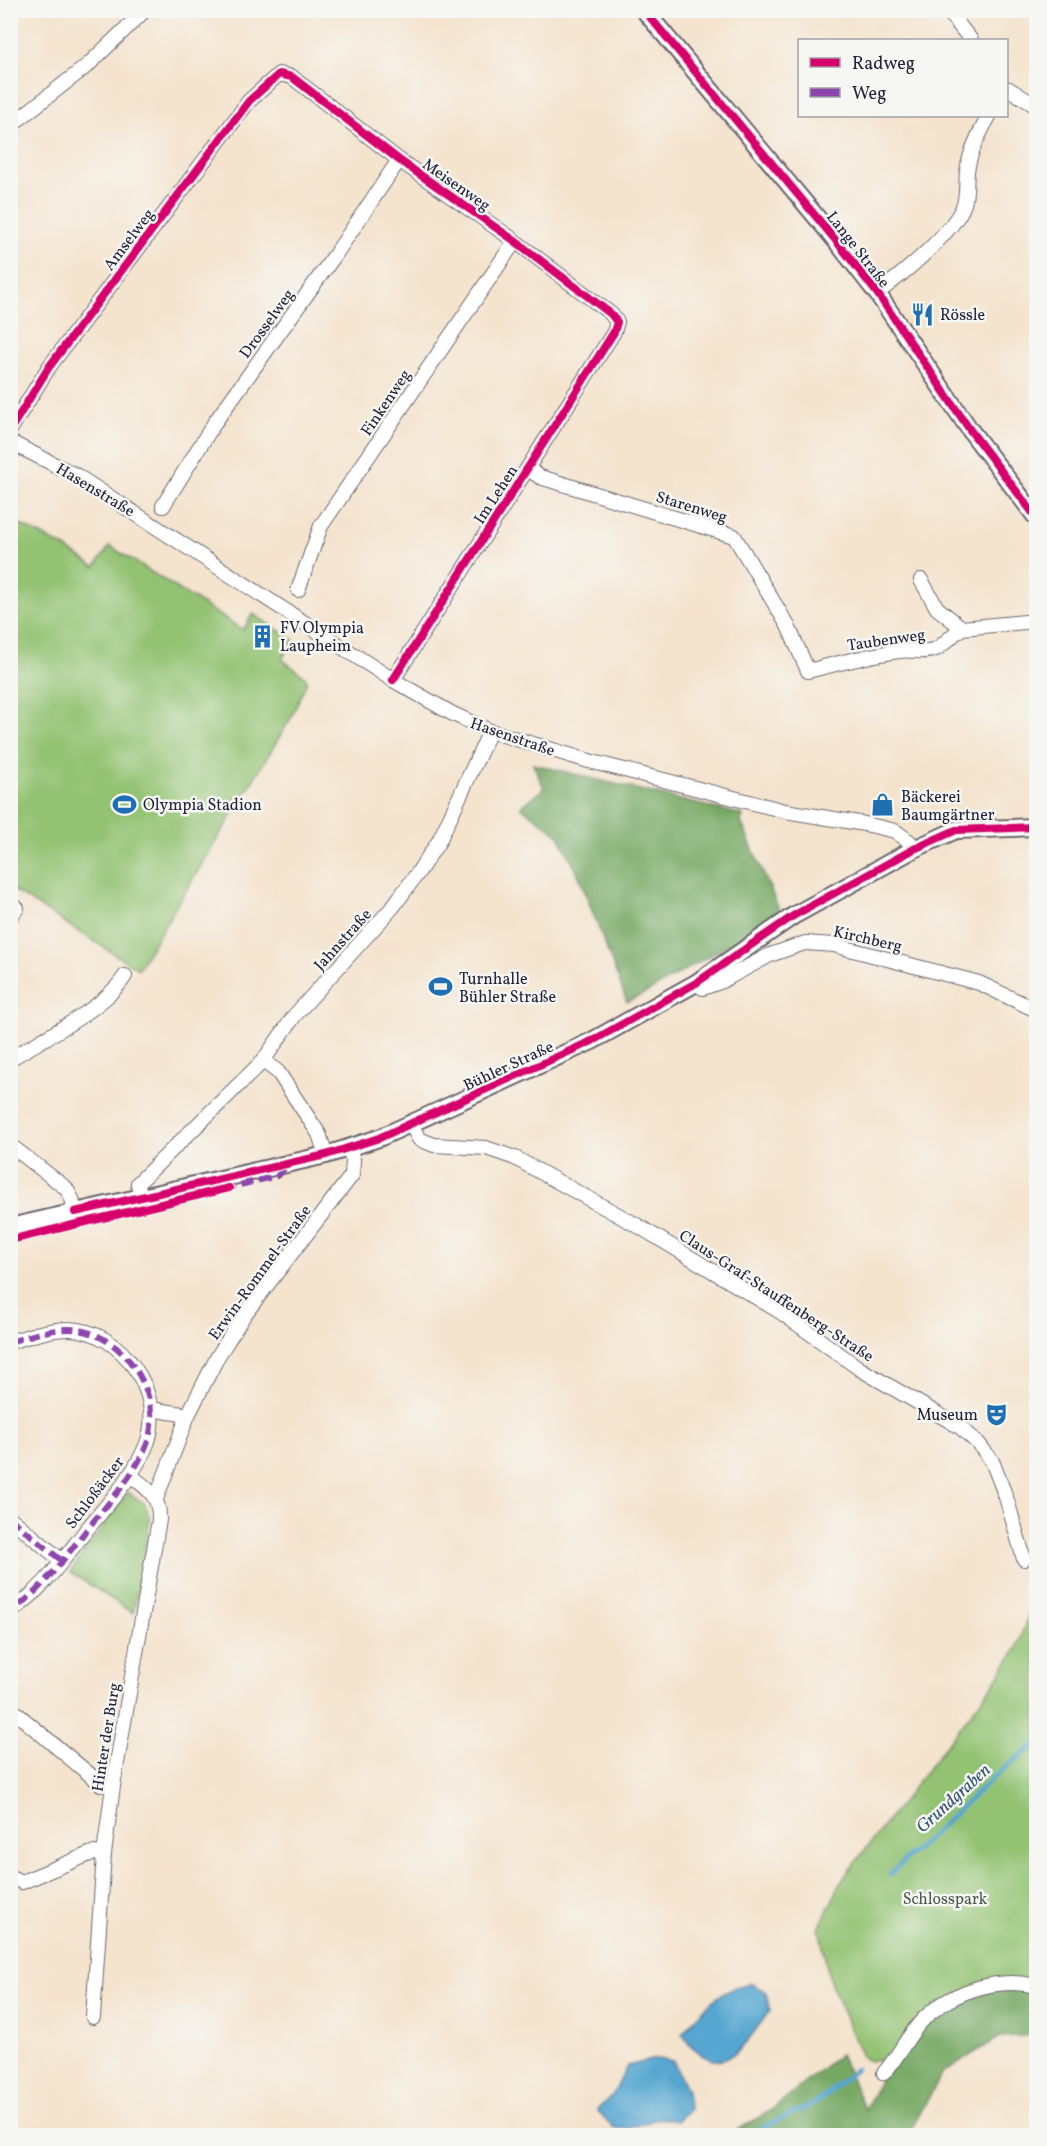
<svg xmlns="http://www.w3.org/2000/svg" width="1047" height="2146" viewBox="0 0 1047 2146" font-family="Vollkorn,serif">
	<rect width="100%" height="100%" fill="#f6f6f2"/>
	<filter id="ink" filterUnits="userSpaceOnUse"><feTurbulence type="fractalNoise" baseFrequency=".0167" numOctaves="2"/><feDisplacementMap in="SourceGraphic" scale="12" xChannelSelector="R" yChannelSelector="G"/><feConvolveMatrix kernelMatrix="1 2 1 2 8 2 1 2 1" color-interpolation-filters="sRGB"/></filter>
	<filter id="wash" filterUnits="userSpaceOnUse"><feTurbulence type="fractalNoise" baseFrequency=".008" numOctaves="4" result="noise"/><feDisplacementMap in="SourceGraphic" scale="24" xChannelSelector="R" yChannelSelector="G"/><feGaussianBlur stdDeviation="1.35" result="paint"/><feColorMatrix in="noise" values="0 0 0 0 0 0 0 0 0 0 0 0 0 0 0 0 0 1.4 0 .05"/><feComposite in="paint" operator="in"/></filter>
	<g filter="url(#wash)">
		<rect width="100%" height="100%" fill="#f4e3cd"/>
		<g fill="#93c272" stroke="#5a7256" stroke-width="1.5">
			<path d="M11,520L64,547L95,567L110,546L243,630L253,614L294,640L282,659L305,677L307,681L291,718L138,969L11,889Z"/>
			<path d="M128,1492L145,1504L150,1520L133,1613L70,1572Z"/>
			<path d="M1032,1605L1036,1606V1981L881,2061H870L862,2057L830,1981L819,1928L842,1880L995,1682L1017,1648Z"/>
		</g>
		<g fill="#76a864" stroke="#4c6550" stroke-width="1.5">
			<path d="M533,764L743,815L741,822L781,914L646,993L627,1002L578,874L558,834L521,807L544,788Z"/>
			<path d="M1036,1981V2035L1000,2037L943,2072L908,2135L727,2136L770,2111L840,2054L865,2110L892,2054L938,2004Z"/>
		</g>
		<g fill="#55a6d0" stroke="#3c6486" stroke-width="1.5">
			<path d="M750,1983L766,1992L770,2010C743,2047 721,2089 682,2034C705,2007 715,1992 750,1983Z"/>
			<path d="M656,2059L673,2061L687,2091L689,2110L677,2121L660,2118L627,2129L614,2128L597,2110L614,2093L627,2066Z"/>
		</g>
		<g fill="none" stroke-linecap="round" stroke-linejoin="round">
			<g stroke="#55a6d0" stroke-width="4.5">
				<path d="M890,1874L996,1775L1036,1744"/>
				<path d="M745,2136L819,2101L856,2069"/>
			</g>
		</g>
	</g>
	<g filter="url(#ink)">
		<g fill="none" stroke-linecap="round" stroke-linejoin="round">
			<defs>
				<g id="minor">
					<path d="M947,10L971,40"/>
					<path d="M1006,92L1009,89L1036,106"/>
					<path d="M10,126L88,65L145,10"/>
					<path d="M877,293C901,276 955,231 964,204C967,194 966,182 967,171C970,151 979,134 989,116"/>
					<path d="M10,430L49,367L249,101L279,74L292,77L399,160L515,241L611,314L617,322L614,332L393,680"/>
					<path d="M10,442L77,476L393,680L451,713L490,731L589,761L785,811L865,824L895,831L910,842L914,849"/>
					<path d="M528,469L540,477L734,536L788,626L808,671C839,663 868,655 899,651C911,649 925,654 936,649C945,644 953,634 962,628L1036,621"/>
					<path d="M163,506L215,422L335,255L399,160"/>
					<path d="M921,580L937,608L962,628"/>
					<path d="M298,590L321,526L515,241"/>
					<path d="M10,918L17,908"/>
					<path d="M696,983L703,988L720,982L770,955L805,943L834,945L979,983L1036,1010"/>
					<path d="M10,1059C44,1038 104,1009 125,976"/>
					<path d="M411,1124L419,1139L434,1145L486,1148L515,1158L640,1227L782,1313L860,1369L960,1427L978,1443L992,1461L1006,1497L1024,1559"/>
					<path d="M10,1145L66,1188L72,1199L75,1212"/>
					<path d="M326,1155L319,1134L278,1072L263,1061L295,1015L392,908L417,874L439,841L490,731"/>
					<path d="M140,1196L138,1183L263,1061"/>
					<path d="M10,1342C29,1336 49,1329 69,1329C121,1330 164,1392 148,1441C136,1474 110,1501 88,1528C64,1558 43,1590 10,1612"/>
					<path d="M151,1409L188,1415"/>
					<path d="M156,1499L188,1415L218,1356L244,1315L352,1175L353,1160L349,1149"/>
					<path d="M10,1518L62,1561"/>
					<path d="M10,1708L101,1784L113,1786"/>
					<path d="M10,1877L22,1882L92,1853L104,1854"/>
					<path d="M93,2017L104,1854L113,1786L159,1520C160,1495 148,1489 130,1475"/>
					<path d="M884,2073C897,2058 906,2039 919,2024C946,1993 996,1976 1036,1986"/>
				</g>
				<g id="tertiary">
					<path d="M644,10L838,243L877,293L970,430L1036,517"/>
					<path d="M10,1227L326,1155L379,1138L592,1041L696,983L793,916L914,849L956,830L1036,827"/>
				</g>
			</defs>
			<use href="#minor" stroke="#6c666e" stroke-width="16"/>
			<use href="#tertiary" stroke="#6c666e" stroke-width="20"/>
			<use href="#minor" stroke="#fff" stroke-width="14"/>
			<use href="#tertiary" stroke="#fff" stroke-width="16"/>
			<g stroke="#8e44ad" stroke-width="6" stroke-dasharray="12 6" stroke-linecap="butt">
				<path d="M223,1189L277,1176L287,1166"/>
				<path d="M10,1342C29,1336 49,1329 69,1329C121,1330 164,1392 148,1441C136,1474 110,1501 88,1528C64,1558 43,1590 10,1612"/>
				<path d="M10,1518L62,1561"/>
			</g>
			<defs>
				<g id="cycleway">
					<path d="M644,10L838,243L877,293L970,430L1036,517"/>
					<path d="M10,430L49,367L249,101L279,74L292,77L399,160L515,241L611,314L617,322L614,332L393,680"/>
					<path d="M75,1212L326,1155L379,1138L592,1041L696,983L793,916L914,849L956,830L1036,827"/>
					<path d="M10,1240L229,1188"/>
				</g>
			</defs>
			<use href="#cycleway" stroke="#f6f6f2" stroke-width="11"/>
			<use href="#cycleway" stroke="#d6006c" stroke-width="8"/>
		</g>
	</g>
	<defs>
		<symbol id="restaurant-bare" viewBox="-9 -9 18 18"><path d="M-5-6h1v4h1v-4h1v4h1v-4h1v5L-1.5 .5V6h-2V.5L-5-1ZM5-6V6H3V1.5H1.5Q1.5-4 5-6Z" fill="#1f6fb2" stroke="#f6f6f2" stroke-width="2.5" paint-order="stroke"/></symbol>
		<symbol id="building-bare" viewBox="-9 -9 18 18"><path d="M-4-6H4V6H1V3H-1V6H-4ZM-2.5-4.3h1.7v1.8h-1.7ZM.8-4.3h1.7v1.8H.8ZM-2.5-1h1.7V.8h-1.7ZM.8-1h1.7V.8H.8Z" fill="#1f6fb2" stroke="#f6f6f2" stroke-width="2.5" paint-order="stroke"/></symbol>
		<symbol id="stadium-bare" viewBox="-9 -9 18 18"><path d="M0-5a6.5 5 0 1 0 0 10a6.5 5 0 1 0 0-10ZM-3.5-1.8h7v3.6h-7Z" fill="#1f6fb2" stroke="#f6f6f2" stroke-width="2.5" paint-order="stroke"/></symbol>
		<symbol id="shop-bare" viewBox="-9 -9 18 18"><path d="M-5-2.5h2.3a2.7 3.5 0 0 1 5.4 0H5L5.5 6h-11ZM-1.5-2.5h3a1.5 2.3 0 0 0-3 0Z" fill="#1f6fb2" stroke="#f6f6f2" stroke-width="2.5" paint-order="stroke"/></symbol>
		<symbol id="theatre-bare" viewBox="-9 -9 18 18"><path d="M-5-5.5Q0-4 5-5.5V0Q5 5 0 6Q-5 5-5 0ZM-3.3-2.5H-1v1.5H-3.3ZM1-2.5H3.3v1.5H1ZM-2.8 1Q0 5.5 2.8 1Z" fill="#1f6fb2" stroke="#f6f6f2" stroke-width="2.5" paint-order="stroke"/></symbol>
	</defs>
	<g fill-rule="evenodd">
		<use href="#restaurant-bare" x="906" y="298" width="33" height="33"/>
		<use href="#building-bare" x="246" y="620" width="33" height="33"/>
		<use href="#stadium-bare" x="108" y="788" width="33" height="33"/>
		<use href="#shop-bare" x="866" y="788" width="33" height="33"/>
		<use href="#stadium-bare" x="424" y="970" width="33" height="33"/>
		<use href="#theatre-bare" x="980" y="1398" width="33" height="33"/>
	</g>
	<g text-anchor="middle" stroke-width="5" stroke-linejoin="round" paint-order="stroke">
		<g font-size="16" fill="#22223b" stroke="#f6f6f2">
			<text transform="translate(457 184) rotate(35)" y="6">Meisenweg</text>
			<text transform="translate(128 239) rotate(-53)" y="6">Amselweg</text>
			<text transform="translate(859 249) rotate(52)" y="6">Lange Straße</text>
			<text transform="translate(266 323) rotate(-54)" y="6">Drosselweg</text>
			<text transform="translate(385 402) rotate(-56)" y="6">Finkenweg</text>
			<text transform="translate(96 489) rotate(31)" y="6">Hasenstraße</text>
			<text transform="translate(495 494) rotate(-57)" y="6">Im Lehen</text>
			<text transform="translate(692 506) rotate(17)" y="6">Starenweg</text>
			<text transform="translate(886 639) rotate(-8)" y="6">Taubenweg</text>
			<text transform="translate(513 736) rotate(19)" y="6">Hasenstraße</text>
			<text transform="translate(868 938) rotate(13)" y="6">Kirchberg</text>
			<text transform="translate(342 939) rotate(-48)" y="6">Jahnstraße</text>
			<text transform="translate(508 1065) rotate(-25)" y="6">Bühler Straße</text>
			<text transform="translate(259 1272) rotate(-54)" y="6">Erwin-Rommel-Straße</text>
			<text transform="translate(777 1295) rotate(33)" y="6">Claus-Graf-Stauffenberg-Straße</text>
			<text transform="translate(94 1492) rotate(-53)" y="6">Schloßäcker</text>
			<text transform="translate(105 1737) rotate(-81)" y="6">Hinter der Burg</text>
		</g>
		<g font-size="16" fill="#22223b" stroke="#f6f6f2" text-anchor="start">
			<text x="940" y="320">Rössle</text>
			<text x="280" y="633">FV Olympia<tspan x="280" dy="18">Laupheim</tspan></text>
			<text x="901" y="802">Bäckerei<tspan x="901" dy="18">Baumgärtner</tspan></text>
			<text x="143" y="810">Olympia Stadion</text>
			<text x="459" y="984">Turnhalle<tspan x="459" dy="18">Bühler Straße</tspan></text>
			<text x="978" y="1420" text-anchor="end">Museum</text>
		</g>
		<g font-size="16" fill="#4a5a4e" stroke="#f6f6f2">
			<text x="945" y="1904">Schlosspark</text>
		</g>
		<g font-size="18" font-style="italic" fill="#365777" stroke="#f6f6f2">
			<text transform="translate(953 1798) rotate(-42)" y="6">Grundgraben</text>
		</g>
	</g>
	<rect width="1047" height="2146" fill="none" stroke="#f6f6f2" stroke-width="36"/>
	<rect x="798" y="39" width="210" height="78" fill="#f6f6f2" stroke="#a1a1a9" stroke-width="1.5"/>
	<rect x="810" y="58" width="30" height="9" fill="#d6006c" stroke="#a1a1a9" stroke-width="1.5"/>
	<text x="852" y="69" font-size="18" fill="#22223b">Radweg</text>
	<rect x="810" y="88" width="30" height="9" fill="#8e44ad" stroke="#a1a1a9" stroke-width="1.5"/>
	<text x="852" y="99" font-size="18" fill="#22223b">Weg</text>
</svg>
